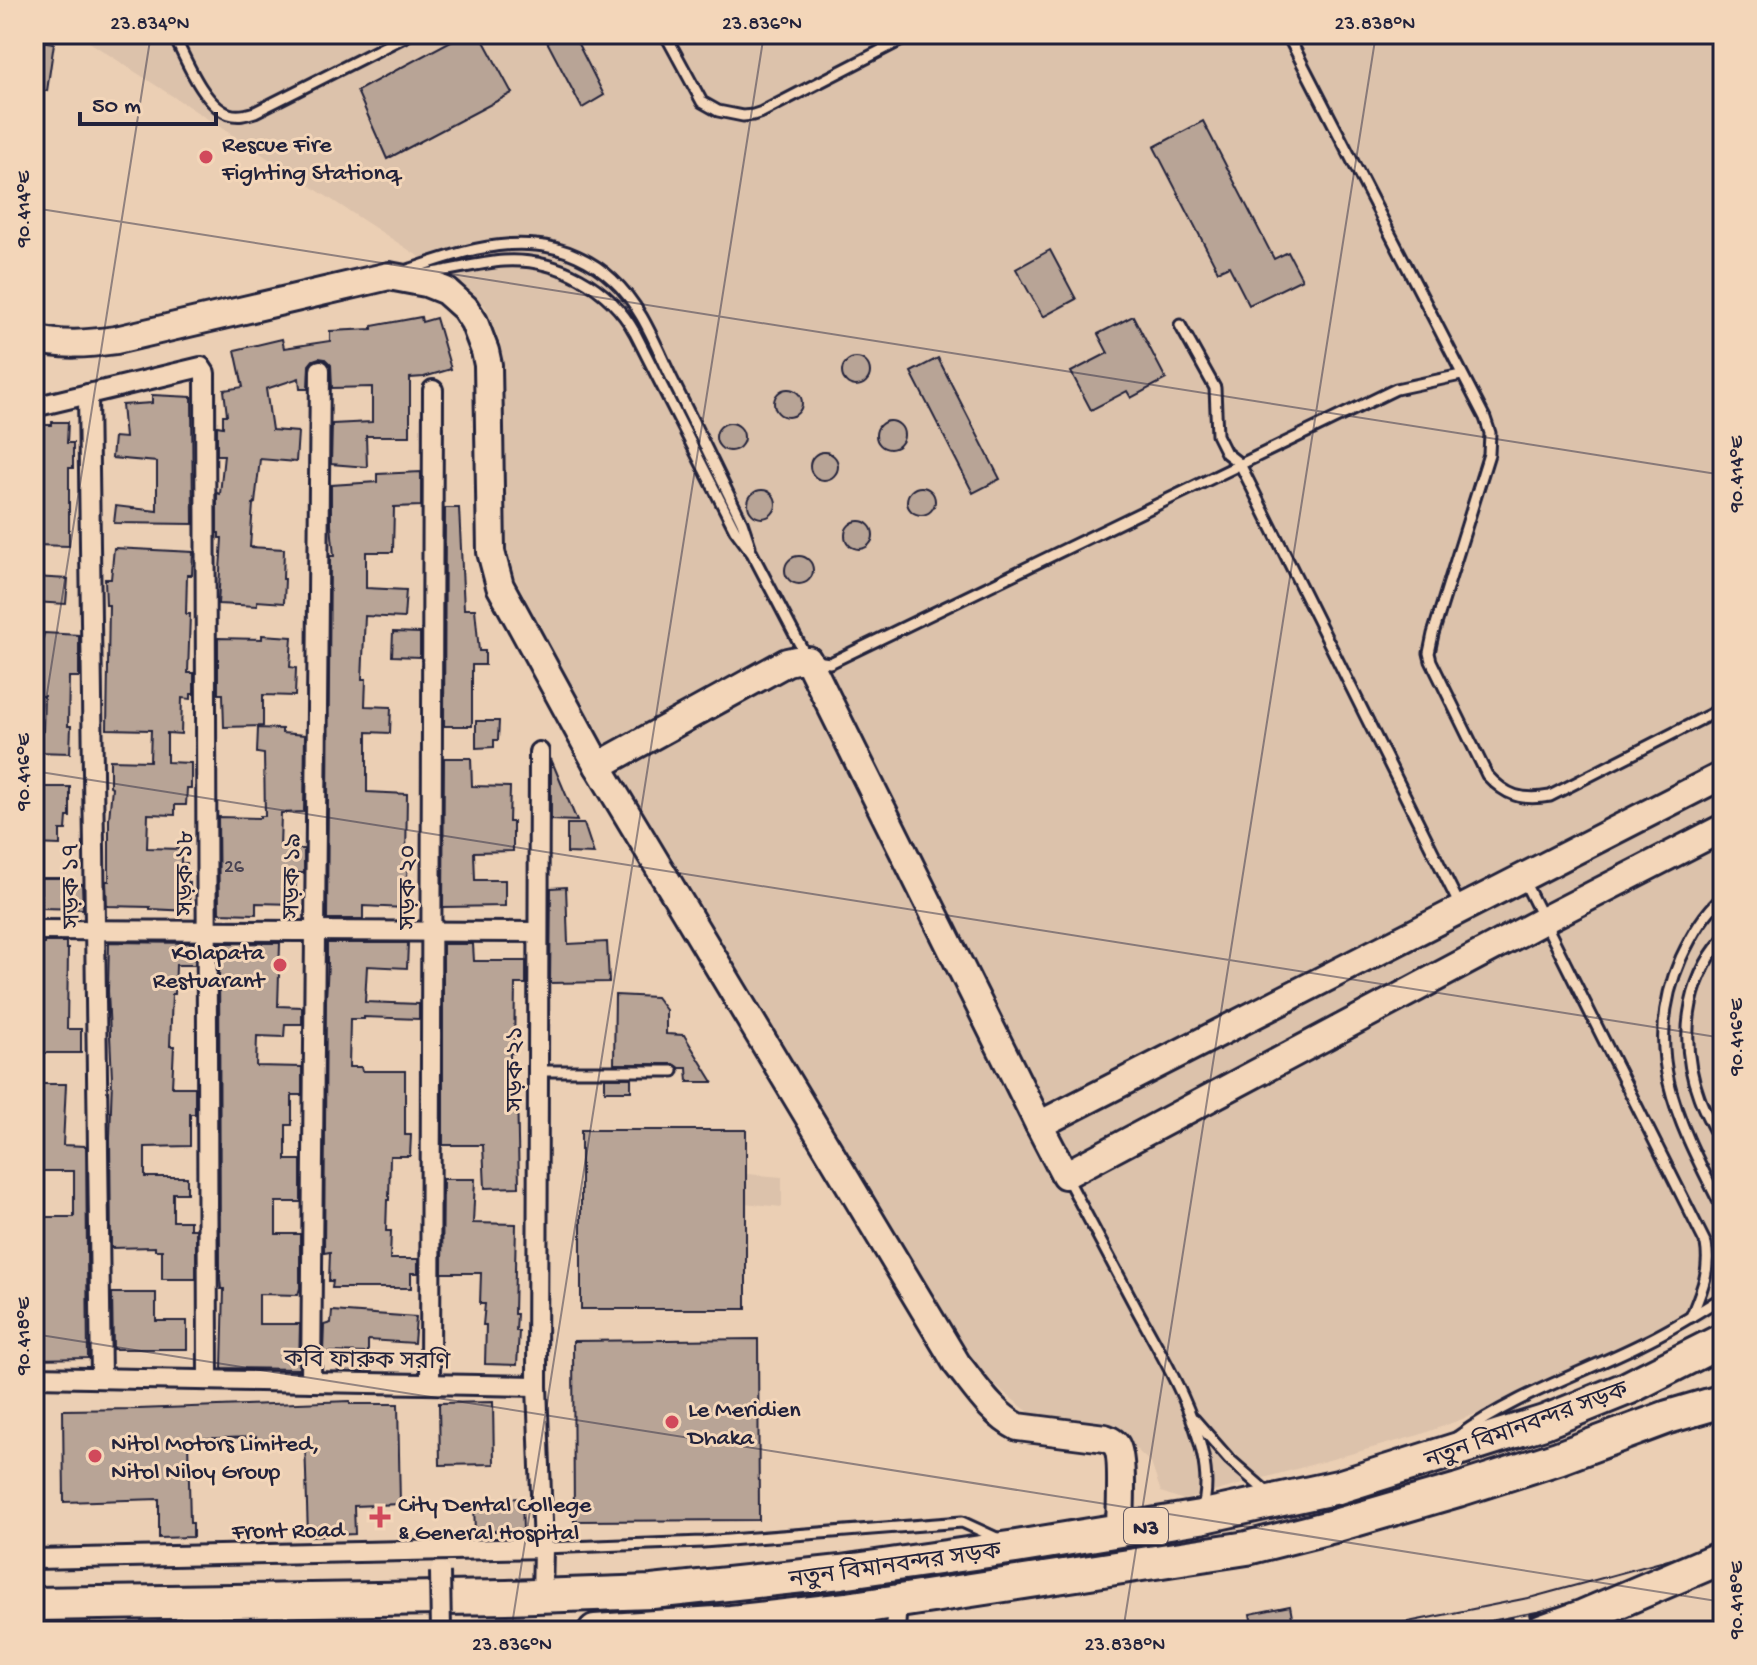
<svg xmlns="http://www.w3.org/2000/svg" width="1757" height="1665" viewBox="0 0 1757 1665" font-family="'Gochi Hand','Noto Sans Bengali',sans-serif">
	<rect width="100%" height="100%" fill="#ebcfb4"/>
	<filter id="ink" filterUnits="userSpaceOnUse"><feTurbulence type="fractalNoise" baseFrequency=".0125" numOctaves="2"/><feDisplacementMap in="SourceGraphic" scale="16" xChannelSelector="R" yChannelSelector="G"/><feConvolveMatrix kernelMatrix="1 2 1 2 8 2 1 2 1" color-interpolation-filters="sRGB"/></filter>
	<g filter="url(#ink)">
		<g fill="#dcc2ab">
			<path d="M77,34H1723V1310L1619,1361L1419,1435L1184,1500L1161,1492L1151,1463L1107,1422L1030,1413L963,1360L633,809L509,566L497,507L501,345L485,306L455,280Z"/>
			<path d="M747,1174L782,1177V1207L744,1203Z"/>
		</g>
		<g fill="#b8a496" stroke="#22223b" stroke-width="2">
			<path d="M464,34H480L512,93L387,159L357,91Z"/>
			<path d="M543,34H573L604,95L582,108Z"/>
			<path d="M39,41L54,43L47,91L34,89V73Z"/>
			<path d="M1203,121L1274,259L1288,252L1302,279L1249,305L1229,266L1218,271L1154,147Z"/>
			<path d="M1050,250L1076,299L1043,317L1016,269Z"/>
			<path d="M1133,316L1166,379L1131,398L1127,391L1091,410L1071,372L1108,353L1098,334Z"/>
			<path d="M421,317L422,322L436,318L451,369L424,377L410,378V436H366L367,467L331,464L332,424L372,422V387L332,388L331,365L325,359L319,358L313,360L309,365L308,389H300L299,378L266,389L272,430L298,432L296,462L260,459L255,503L253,504L250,547L284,549L283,579H285L284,603L257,601V606L218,604L222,538H219V533H217V493L220,494L224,455H217V426L223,427V415H227L224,390L243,387L235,350L282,339L284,348L330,341V331L372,329V326Z"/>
			<path d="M938,358L1000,479L973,493L911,372Z"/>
			<circle cx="856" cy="372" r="14"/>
			<circle cx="788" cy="403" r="14"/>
			<path d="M152,395L192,397L193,524L114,523L116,506L157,511V462L112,458L114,437L125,438L122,405L152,403Z"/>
			<circle cx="890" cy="435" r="14"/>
			<path d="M52,422H68L67,443H73V468H69V546L34,545V425H52Z"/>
			<circle cx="730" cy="437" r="14"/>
			<circle cx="824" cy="466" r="14"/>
			<path d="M421,472V506L394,507L393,552H366V588L406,590L404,618L365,616L362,679H366L365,706L391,707L390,733L367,732V792L407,794L406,861H408L405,908L363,906V919H327L330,556H334L331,525V485L377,482V474Z"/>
			<circle cx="921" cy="501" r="14"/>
			<circle cx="762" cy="504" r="14"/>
			<path d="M445,508H459L464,609H475L479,651H485V665H472V726H444Z"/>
			<circle cx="859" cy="535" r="14"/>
			<path d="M114,548L193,552L192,575H187L186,614H190L188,673H194V694H191V699L182,698L181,734L167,733V762L191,763V788H187L186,805H175V815L148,814L147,848L181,849V863H187V882H190L189,911L150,909V907L107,906L106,881H109V819L112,787L110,786V760L150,761L151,730L107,729L109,605H106L105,579H111Z"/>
			<circle cx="799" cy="570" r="14"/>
			<path d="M34,577L68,579L66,604L34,602Z"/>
			<path d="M393,632L420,633V657L392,656Z"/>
			<path d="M44,633L79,635V677H69L68,726H71L70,753L34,752V732H43L44,696H34V638H43Z"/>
			<path d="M262,635L292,637L290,667L296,668L295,696L263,695V726L224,727L223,694H218V638L262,639Z"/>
			<path d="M476,721H499L498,740H494V747L476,748Z"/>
			<path d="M258,728L282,729V733L305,735L304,812L281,813L280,849H304V873H296L295,904L256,903V914L219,913L218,817L260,818V816H265L264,754L257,753Z"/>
			<path d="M444,758H471L472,786L510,787L509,822H513V851L474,852L475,880H505V906L443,907Z"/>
			<path d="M551,759L577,821L551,820Z"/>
			<path d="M34,787H70V817H67L66,830H60V845L34,844Z"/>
			<path d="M567,824H584L594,854L567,853Z"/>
			<path d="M41,878H66L67,883L82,884L83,909L41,908Z"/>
			<path d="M566,887L568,944L607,942L609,982L550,983L551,888Z"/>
			<path d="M44,942H66V949H68L67,1029H81V1053H34V944H44Z"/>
			<path d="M109,942L195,943V965H176L175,994H172L170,1046H174L172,1087H195V1114H190V1146L145,1147V1177H187V1193H173V1221H190V1229H196V1279H162V1250H155V1247L111,1248L110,1138L112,1079L108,991Z"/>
			<path d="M219,943H280L278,1006L302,1007V1024H285L284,1037L257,1036L256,1066L302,1067V1095H292V1125H286V1160H301V1202H276V1234H300V1288L298,1295L259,1294V1324H300L299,1369L222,1368L224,1289H221L220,1279Z"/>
			<path d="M327,943H408L407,968L367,966L365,1002L419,1004V1019L364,1017V1019H350L349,1067H361L362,1071H405V1135H411L410,1156H390L389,1200H387L386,1231H391L390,1259H418V1273H411V1288H332L333,1281H329L330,1252L324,1253L326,1000L328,963H327Z"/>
			<path d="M443,944H473L474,961H526V984H515L514,1053H510V1091L517,1090L519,1187L485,1188L483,1145H443Z"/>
			<path d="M615,995L656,997L666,1010V1034L684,1035L713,1082H688L687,1068H680L674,1064H614Z"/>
			<rect x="605" y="1078" width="26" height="13"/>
			<path d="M34,1084H66L63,1145L86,1146L88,1358L34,1359V1217H74V1171H34Z"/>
			<rect x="581" y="1130" width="165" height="179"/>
			<path d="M443,1179H475L473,1223L516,1224L514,1314H517L516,1331H519L517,1365L485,1364L486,1325H483L485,1304H480L481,1273H442Z"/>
			<path d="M112,1293H156V1321H187V1349H113Z"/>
			<path d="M332,1311L416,1317L414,1343L368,1340V1353L323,1352L324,1325L331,1323Z"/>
			<path d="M758,1339L759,1520L574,1521L573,1341Z"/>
			<path d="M350,1401V1404H398L400,1504L354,1506L355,1534L308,1536L305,1441L256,1443V1437L188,1439L190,1523H193V1537L159,1538V1499L64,1502L63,1410L138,1409Z"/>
			<path d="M493,1402L494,1464L440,1465L439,1403Z"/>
			<path d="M522,1498L523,1531H475L474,1507L497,1505V1499Z"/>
			<path d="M1290,1606L1293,1623L1253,1630L1250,1614Z"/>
		</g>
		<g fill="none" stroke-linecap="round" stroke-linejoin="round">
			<defs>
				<g id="lane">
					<path d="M173,34C185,57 203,105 229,114C238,117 246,115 255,112L410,34"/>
					<path d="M665,34L702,102L718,111L743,116L753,115L762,112L913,34"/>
					<path d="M1287,34L1485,418L1490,433L1489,454L1433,634L1429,653L1431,661L1487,775C1506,796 1522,801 1550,796L1723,708"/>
					<path d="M405,271C447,257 491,240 536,245C563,247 593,261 613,280C641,305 656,346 672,379C696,427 719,474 742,522L750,546"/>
					<path d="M423,274C450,271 477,263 504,261C557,258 609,286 635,333L735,530L752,553L808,660L830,663L1396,389L1461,375"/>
					<path d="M1180,325L1215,388L1217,435L1226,453L1240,464L1461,908"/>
					<path d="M1523,879L1706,1244C1711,1271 1701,1292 1691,1317"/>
					<path d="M1723,897C1704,913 1692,935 1681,958C1639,1053 1680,1125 1723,1210"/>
					<path d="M1723,939C1685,983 1679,1043 1699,1097C1705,1114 1715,1131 1723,1147"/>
					<path d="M538,1071H673"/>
					<path d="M1067,1178C1089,1220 1112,1262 1134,1304C1162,1357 1222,1450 1202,1510"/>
					<path d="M1194,1419L1229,1459L1268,1493"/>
					<path d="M1457,1437C1514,1395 1581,1374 1643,1343C1671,1330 1697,1313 1723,1297"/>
					<path d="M543,1548L703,1542L962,1522L999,1539"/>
				</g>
				<g id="street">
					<path d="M88,394L101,1378"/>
					<path d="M34,407L201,367L205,373L208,1380"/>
					<path d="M539,752L537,1386L543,1548L542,1597"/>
					<path d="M34,930L538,932"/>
					<path d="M34,1377L537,1386"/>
					<path d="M311,1382L320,370"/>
					<path d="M430,1384L433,390"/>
					<path d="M34,1559L543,1548"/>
					<path d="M895,1631L897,1602"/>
				</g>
				<g id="secondary">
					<path d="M34,339C62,346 87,344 116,340L389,276L426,283L446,291L465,308L474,322L485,351L488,365L491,552L500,586L598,766L957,1364C975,1386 992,1414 1018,1427L1105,1438C1110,1440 1113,1441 1116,1445C1124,1456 1120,1514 1120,1530"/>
					<path d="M598,766L787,662L796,660H808L1039,1125L1065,1175L1544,920L1723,828"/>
					<path d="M1039,1125L1723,775"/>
				</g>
				<g id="highway">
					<path d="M34,1604L507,1597L652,1592L841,1572L1016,1547L1200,1517L1338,1487L1544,1422L1628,1388L1723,1340"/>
					<path d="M595,1631L731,1622L847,1609L1247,1548L1334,1526L1458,1490L1558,1458L1668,1417L1723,1401"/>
				</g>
			</defs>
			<use href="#lane" stroke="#22223b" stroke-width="15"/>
			<use href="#street" stroke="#22223b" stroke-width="24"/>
			<use href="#secondary" stroke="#22223b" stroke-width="32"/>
			<use href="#highway" stroke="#22223b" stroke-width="38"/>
			<use href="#lane" stroke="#f3d6b9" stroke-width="9"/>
			<use href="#street" stroke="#f3d6b9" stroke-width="18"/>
			<use href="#secondary" stroke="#f3d6b9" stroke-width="26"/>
			<use href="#highway" stroke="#f3d6b9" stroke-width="32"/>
			<path stroke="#22223b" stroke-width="2" d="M1363,1631L1533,1597L1723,1545"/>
			<defs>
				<path id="rail" d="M1455,1631L1537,1615L1723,1563"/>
			</defs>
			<use href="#rail" stroke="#22223b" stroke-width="8"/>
			<use href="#rail" stroke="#f3d6b9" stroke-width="5" stroke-dasharray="15" stroke-linecap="butt"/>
			<defs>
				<path id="street-bridge" d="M440,1572L441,1631"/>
				<path id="highway-bridge" d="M1543,1631L1584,1616L1723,1557"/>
			</defs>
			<use href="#street-bridge" stroke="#22223b" stroke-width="24" stroke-linecap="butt"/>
			<use href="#highway-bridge" stroke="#22223b" stroke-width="38" stroke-linecap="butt"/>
			<use href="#street-bridge" stroke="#f3d6b9" stroke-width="18"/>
			<use href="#highway-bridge" stroke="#f3d6b9" stroke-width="32"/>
		</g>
	</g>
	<path fill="none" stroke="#22223b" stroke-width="2" stroke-opacity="0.45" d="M34,208L1723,475M34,771L1723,1038M34,776L151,34M34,1334L1723,1602M511,1631L764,34M1123,1631L1376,34"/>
	<g fill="#d1495b" stroke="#f3d6b9" stroke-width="3">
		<circle cx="206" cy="157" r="8"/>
		<circle cx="280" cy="965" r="8"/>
		<circle cx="672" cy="1422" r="8"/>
		<circle cx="95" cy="1456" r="8"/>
		<path d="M376 1505h8v8h8v8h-8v8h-8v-8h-8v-8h8z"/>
	</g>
	<g text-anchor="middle" stroke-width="6" stroke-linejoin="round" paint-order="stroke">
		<g font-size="20" fill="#484252">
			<text x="234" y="872">26</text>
		</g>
		<rect fill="#f3d6b9" stroke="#615861" stroke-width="2" x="1124" y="1508" width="44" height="36" rx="6"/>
		<g font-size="22" font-weight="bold" fill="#22223b">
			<text x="1146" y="1534">N3</text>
		</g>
		<g font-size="24" fill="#22223b" stroke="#f3d6b9" text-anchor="start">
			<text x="222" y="151">Rescue Fire<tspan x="222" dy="28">Fighting Stationq</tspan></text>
			<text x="264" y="959" text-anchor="end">Kolapata<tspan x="264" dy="28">Restuarant</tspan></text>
			<text x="688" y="1416">Le Meridien<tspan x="688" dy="28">Dhaka</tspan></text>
			<text x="111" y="1450">Nitol Motors Limited,<tspan x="111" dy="28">Nitol Niloy Group</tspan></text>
			<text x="398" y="1511">City Dental College<tspan x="398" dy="28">&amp; General Hospital</tspan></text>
		</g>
		<g font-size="24" fill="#22223b" stroke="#f3d6b9">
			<text transform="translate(184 873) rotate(-90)" y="8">সড়ক ১৮</text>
			<text transform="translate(291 876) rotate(-89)" y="8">সড়ক ১৯</text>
			<text transform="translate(70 886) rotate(-91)" y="8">সড়ক ১৭</text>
			<text transform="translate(407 887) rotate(-90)" y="8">সড়ক ২০</text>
			<text transform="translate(514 1069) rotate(-90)" y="8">সড়ক ২১</text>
			<text transform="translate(367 1359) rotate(1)" y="8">কবি ফারুক সরণি</text>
			<text transform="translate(1526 1424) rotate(-20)" y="8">নতুন বিমানবন্দর সড়ক</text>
			<text transform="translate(288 1529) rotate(-1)" y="8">Front Road</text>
			<text transform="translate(895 1564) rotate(-8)" y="8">নতুন বিমানবন্দর সড়ক</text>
		</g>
	</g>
	<rect width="1757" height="1665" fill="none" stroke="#f3d6b9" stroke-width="88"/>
	<path d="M80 112v12h136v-12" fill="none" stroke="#22223b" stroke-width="4"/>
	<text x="92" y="112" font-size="24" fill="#22223b" stroke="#f3d6b9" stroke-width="6" paint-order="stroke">50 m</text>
	<rect x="44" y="44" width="1669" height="1577" fill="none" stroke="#22223b" stroke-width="3"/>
	<g font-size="20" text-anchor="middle" fill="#22223b">
		<text x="150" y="29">23.834°N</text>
		<text x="762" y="29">23.836°N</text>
		<text x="1375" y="29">23.838°N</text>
		<text transform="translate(22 209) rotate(-90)" y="7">90.414°E</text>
		<text transform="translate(1735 474) rotate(-90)" y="7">90.414°E</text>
		<text transform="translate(22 772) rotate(-90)" y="7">90.416°E</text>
		<text transform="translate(1735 1037) rotate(-90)" y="7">90.416°E</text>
		<text transform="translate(22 1336) rotate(-90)" y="7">90.418°E</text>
		<text transform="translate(1735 1600) rotate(-90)" y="7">90.418°E</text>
		<text x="512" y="1650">23.836°N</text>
		<text x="1125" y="1650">23.838°N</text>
	</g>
</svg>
